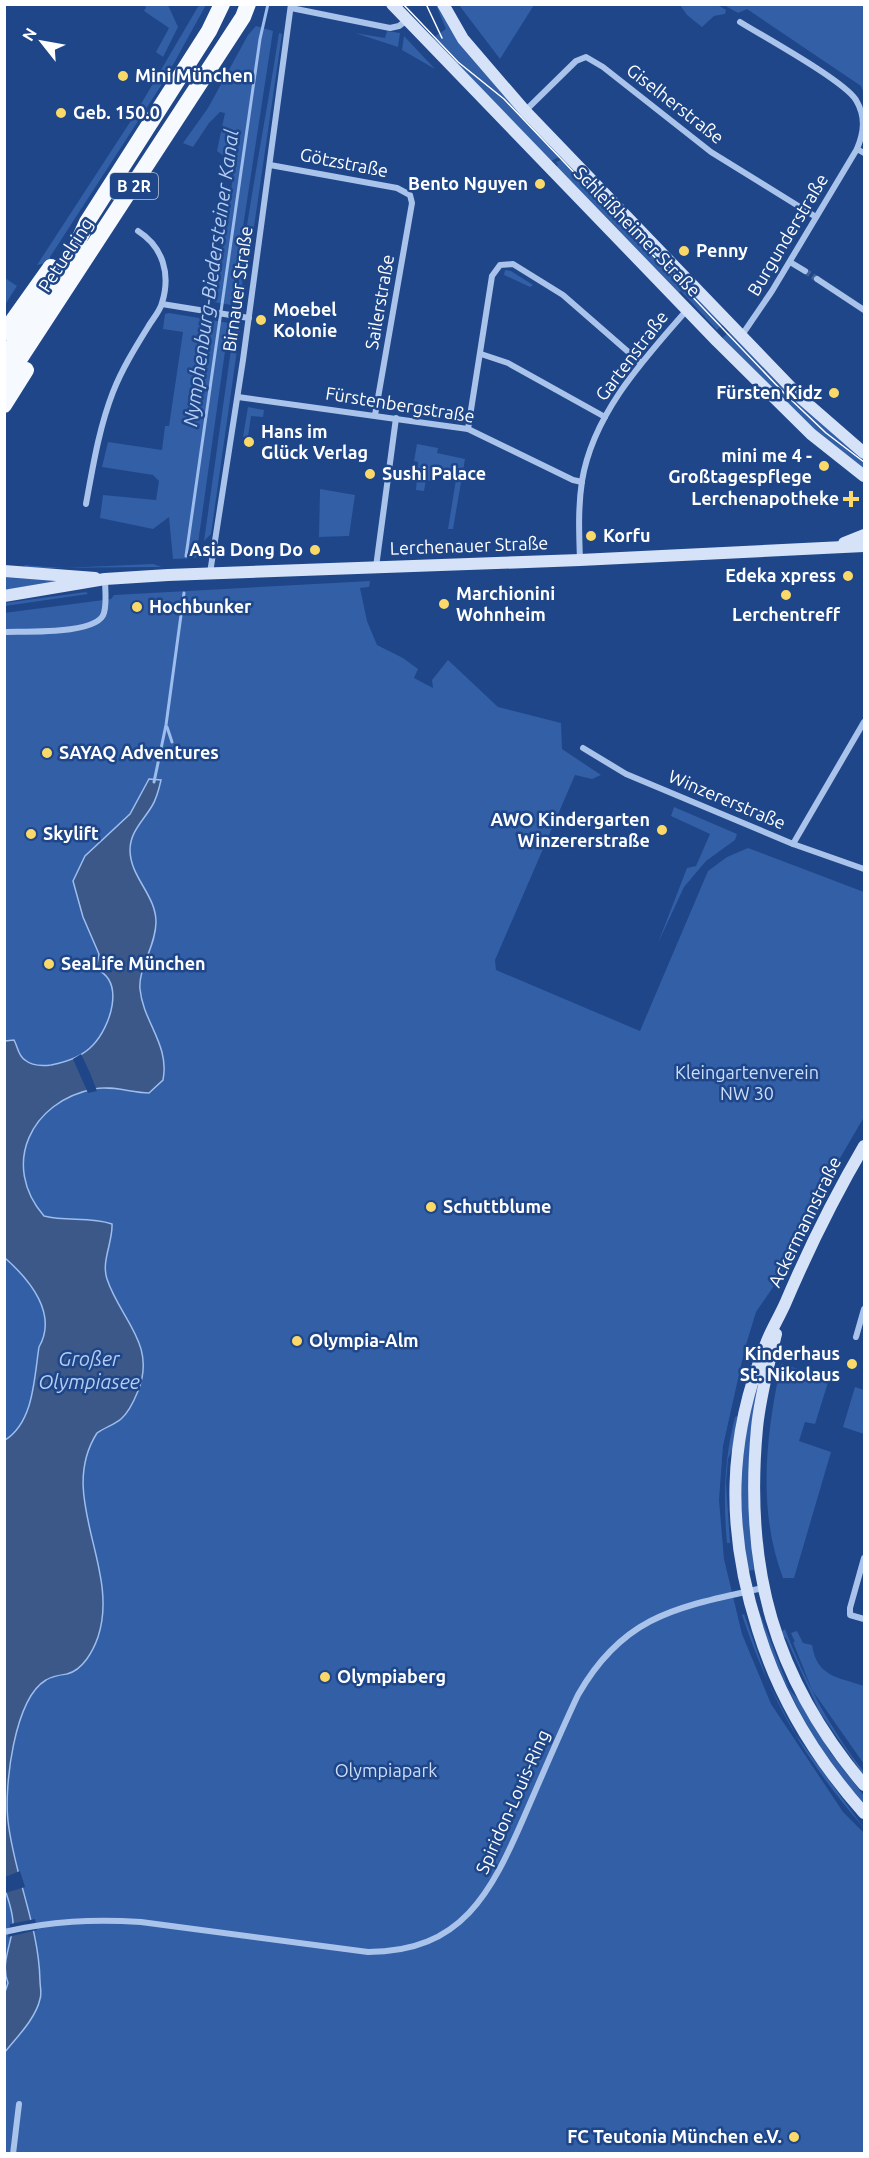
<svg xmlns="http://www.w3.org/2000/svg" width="869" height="2158" viewBox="0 0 869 2158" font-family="Ubuntu,sans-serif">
	<rect width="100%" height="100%" fill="#1e4689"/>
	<g fill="#325fa6">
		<path d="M143,5H168L178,27L163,57L156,52L169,28L144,11L146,7Z"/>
		<path d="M199,5H206L164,81L50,257L51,262L37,265L134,116Z"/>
		<path d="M436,5H438L561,156L551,161L431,39L446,29Z"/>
		<path d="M459,5H534L500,59Z"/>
		<path d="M680,5H718L726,10L725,14L714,16L702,27L687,15Z"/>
		<path d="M724,5H864V94L861,86L747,9L738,13Z"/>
		<path d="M256,26L273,31L231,305L214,302L235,164L217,151L225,113L220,112L209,123L193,147L183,143L208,108L248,35Z"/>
		<path d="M387,31L400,33L398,47L355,33L385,38Z"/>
		<path d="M279,33L282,34L248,268L244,269L242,285L246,286L243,303L236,302L238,288C249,202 266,118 279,33Z"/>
		<path d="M404,36L435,69L402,50Z"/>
		<path d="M564,159L725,322L717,330L681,291L677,294L556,167L558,165L556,162Z"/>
		<path d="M505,270L511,271L533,285L530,287L504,275Z"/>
		<path d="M5,278L17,286L5,305Z"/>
		<path d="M169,313L229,323L196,558L173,559L169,517L153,529L100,518L103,495L156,500L159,481L153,475L102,467L108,442L162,450L165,426H169L183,332L163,329L165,314Z"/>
		<path d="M234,328L240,329L211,534L204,541Z"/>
		<path d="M729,332L767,371L864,457V470L814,431L721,339Z"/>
		<path d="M248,407L264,410L263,417L251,416L248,437H243Z"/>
		<path d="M417,444L438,448L437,453L465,459L453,529H448L457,473L433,469L431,481L426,480L424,491L416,490L418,462L414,461Z"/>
		<path d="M320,489L355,495L349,536L319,537Z"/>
		<path d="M153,564L162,567L27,568L24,565L60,568Z"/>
		<path d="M4,577C26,580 46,578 68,579L5,590Z"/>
		<path d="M370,581L369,587L360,588L367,621L377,645L403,658L418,669L414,678L433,688L432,680L448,660L498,707L561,723L562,749L601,775L592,779L575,775L495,960L496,970L640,1031L708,871L727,857L748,848L864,892V1117L825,1184L778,1280L756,1312L745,1348L723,1446L719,1500L724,1559L742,1634L771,1704L843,1812L864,1833V2153H5L4,613L111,599L114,595Z"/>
		<path d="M86,592L88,594L5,606V603Z"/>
		<path d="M674,807L737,834L735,840L706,861L684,887L658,943L687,868L696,866L710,834L671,816Z"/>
		<path d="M781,1364L822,1376L824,1371L831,1373L815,1424L805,1422L799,1441L831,1452L794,1578H783C757,1509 766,1435 781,1364Z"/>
		<path d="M760,1367L752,1549L754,1570L747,1571L742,1546L740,1455Z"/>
		<path d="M855,1387L864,1390V1434L843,1427Z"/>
		<path d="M738,1416L732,1450L728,1459L726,1483L730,1543H727C723,1499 724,1460 735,1417Z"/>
		<path d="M757,1611H759L789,1689L798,1699L830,1752L864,1796V1806C815,1748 781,1684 757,1611Z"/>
		<path d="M744,1614L768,1682L796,1735L864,1828C806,1762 770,1699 742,1615Z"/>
		<path d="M785,1629C805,1681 830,1729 864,1772V1776L819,1711L786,1638L783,1637L781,1632Z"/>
		<path d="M797,1631L803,1643L812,1645C817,1677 838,1677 864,1686V1764L812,1690L793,1642H795L791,1633Z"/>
	</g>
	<path fill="#3b5888" stroke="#9cbded" stroke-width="1.5" d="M149,779L161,780C159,789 157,798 152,806C143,821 130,832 130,850C130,877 156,895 156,922C156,946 138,968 140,989C143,1022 170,1045 163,1080L149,1093C132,1093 111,1085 94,1089C31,1101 0,1165 44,1216C67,1222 90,1216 112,1224C113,1242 101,1261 107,1279C120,1319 157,1344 138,1391C134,1401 129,1412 121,1419C114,1425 105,1427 97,1433C56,1497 121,1568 98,1637C93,1651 83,1670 67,1674C60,1675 52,1676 46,1680C14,1699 4,1787 8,1821C14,1875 39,1926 40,1981C40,1986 42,1994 40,1999C36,2018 17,2037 5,2052L4,1995L8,1983C0,1963 12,1944 13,1924C13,1912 8,1898 4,1887L5,1440C34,1422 34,1378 39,1347C58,1314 30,1280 5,1258V1041L14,1040C18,1047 18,1056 25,1060C32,1066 43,1066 51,1065C67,1062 82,1057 93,1045C110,1027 126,982 96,969L99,954L83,917L73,881L85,856L130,814Z"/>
	<g fill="#1e4689">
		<path d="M81,1054L90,1073L97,1091L88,1093L73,1059Z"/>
		<path d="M20,1871L25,1887L5,1893V1877Z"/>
		<path d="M35,1919L37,1930L8,1937L10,1924Z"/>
	</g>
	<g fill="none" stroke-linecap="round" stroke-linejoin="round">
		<g stroke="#9cbded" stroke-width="3">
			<path d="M186,556L260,39L268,4"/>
			<path d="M167,727L172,742"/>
			<path d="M154,782L166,725L184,593"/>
		</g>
		<path stroke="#40629b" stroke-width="6" stroke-dasharray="6 3" stroke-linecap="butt" d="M805,271L817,279"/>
		<g stroke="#a9c3eb" stroke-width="6">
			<path d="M291,8L390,28L399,26L407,20"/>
			<path d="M740,22C764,37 843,80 856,100C866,117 864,132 857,149L864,153"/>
			<path d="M525,111L576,61L586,57L603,67L711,152L816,217"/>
			<path d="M270,165L397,188L410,195L412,203L375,415"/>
			<path d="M790,262L805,271"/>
			<path d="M817,279L864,310"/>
			<path d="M162,304L249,318"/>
			<path d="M742,335L772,291L857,149"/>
			<path d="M481,354L508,363L605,417"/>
			<path d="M238,397L468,429L573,480L582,482"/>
			<path d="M468,429L492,276L500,265L513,264L563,295L641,363"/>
			<path d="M86,504C93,466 99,428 113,392C122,369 135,348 148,327C152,320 160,311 162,303C171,274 163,247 138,231"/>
			<path d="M580,560C579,533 578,507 582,481C593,414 643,360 686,311"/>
			<path d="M376,567L396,418"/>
			<path d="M210,573L243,360L291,4"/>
			<path d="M4,632C25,631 98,635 104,613C107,603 105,589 105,579"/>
			<path d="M583,748L626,774L793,844L864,869"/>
			<path d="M793,844L864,722"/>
			<path d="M856,1337L864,1309"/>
			<path d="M864,1558L850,1608V1615L864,1619"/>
			<path d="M4,1932C51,1921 93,1919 141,1922L368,1952C462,1952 491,1893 524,1817C542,1776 559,1735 578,1695C624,1614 679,1607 763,1588"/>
			<path d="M13,2154L19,2104"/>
		</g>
		<g stroke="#d5e2f8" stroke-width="12">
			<path d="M392,4L717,341L811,434L864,476"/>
			<path d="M443,4L463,39L525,111L802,399L864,453"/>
			<path d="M844,543L864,535"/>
			<path d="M4,571L95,578"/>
			<path d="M4,596L105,579L168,575L580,560L864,546"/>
			<path d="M864,1146C834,1197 808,1250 785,1304C779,1317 772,1329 767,1341C727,1439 726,1530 758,1630C779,1698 817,1760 864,1813"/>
			<path d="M776,1334C769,1364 760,1396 757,1428C744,1568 773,1677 864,1785"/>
		</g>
		<g stroke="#f6f9fe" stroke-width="16">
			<path d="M4,333L51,267"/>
			<path d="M4,359L74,251L87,222L209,31L222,4"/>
			<path d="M4,383L243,17L248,4"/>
			<path d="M4,405L26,370"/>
		</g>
		<g stroke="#fff" stroke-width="1.5">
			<path d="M403,4L458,62L504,99L784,393L826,433L864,462"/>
			<path d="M426,4L442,38"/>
		</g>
	</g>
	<g fill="#fad968" stroke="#1e4689" stroke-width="2">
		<circle cx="123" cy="76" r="6"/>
		<circle cx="61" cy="113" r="6"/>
		<circle cx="540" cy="184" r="6"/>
		<circle cx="684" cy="251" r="6"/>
		<circle cx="261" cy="320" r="6"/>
		<circle cx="834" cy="393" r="6"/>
		<circle cx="249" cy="442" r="6"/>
		<circle cx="824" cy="466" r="6"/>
		<circle cx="370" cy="474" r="6"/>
		<path d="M848 490h6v6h6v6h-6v6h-6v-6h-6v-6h6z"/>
		<circle cx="591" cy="536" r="6"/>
		<circle cx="315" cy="550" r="6"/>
		<circle cx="848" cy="576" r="6"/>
		<circle cx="786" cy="595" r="6"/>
		<circle cx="444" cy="604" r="6"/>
		<circle cx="137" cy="607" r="6"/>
		<circle cx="47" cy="753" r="6"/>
		<circle cx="662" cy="830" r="6"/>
		<circle cx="31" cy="834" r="6"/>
		<circle cx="49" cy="964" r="6"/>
		<circle cx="431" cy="1207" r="6"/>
		<circle cx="297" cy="1341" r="6"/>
		<circle cx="852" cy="1364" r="6"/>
		<circle cx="325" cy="1677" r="6"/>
		<circle cx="794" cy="2137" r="6"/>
	</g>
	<g text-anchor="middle" stroke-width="5" stroke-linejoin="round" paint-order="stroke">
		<rect fill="#1e4689" stroke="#bcc8dc" stroke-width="1.5" x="110" y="173" width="48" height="26" rx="4.5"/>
		<g font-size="16" font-weight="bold" fill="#fff">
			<text x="134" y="192">B 2R</text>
		</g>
		<g font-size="18" font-weight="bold" fill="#fff" stroke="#1e4689" text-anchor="start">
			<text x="135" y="82">Mini München</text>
			<text x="73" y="119">Geb. 150.0</text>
			<text x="528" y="190" text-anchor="end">Bento Nguyen</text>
			<text x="696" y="257">Penny</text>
			<text x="273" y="316">Moebel<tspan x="273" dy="21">Kolonie</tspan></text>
			<text x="822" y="399" text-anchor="end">Fürsten Kidz</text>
			<text x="261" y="438">Hans im<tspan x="261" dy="21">Glück Verlag</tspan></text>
			<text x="812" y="462" text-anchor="end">mini me 4 -<tspan x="812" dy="21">Großtagespflege</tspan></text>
			<text x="382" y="480">Sushi Palace</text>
			<text x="839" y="505" text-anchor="end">Lerchenapotheke</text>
			<text x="603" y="542">Korfu</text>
			<text x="303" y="556" text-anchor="end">Asia Dong Do</text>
			<text x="836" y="582" text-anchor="end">Edeka xpress</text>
			<text x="456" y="600">Marchionini<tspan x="456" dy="21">Wohnheim</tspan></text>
			<text x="149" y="613">Hochbunker</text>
			<text x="786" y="621" text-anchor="middle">Lerchentreff</text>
			<text x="59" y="759">SAYAQ Adventures</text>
			<text x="650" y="826" text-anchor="end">AWO Kindergarten<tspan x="650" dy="21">Winzererstraße</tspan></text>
			<text x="43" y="840">Skylift</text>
			<text x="61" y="970">SeaLife München</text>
			<text x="443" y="1213">Schuttblume</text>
			<text x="309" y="1347">Olympia-Alm</text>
			<text x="840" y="1360" text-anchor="end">Kinderhaus<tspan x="840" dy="21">St. Nikolaus</tspan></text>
			<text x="337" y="1683">Olympiaberg</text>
			<text x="782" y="2143" text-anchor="end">FC Teutonia München e.V.</text>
		</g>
		<g font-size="18" fill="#fff" stroke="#1e4689">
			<text transform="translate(675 104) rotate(38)" y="6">Giselherstraße</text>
			<text transform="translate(344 163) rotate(11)" y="6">Götzstraße</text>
			<text transform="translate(637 232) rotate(46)" y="6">Schleißheimer Straße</text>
			<text transform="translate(788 235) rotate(-59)" y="6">Burgunderstraße</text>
			<text transform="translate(66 255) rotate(-57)" y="6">Petuelring</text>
			<text transform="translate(238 289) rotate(-82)" y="6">Birnauer Straße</text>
			<text transform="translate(380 302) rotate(-80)" y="6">Sailerstraße</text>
			<text transform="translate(632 356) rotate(-53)" y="6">Gartenstraße</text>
			<text transform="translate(400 405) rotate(9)" y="6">Fürstenbergstraße</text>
			<text transform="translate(469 546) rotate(-2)" y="6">Lerchenauer Straße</text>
			<text transform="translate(727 800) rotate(23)" y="6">Winzererstraße</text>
			<text transform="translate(805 1222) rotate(-64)" y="6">Ackermannstraße</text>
			<text transform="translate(513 1802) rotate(-66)" y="6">Spiridon-Louis-Ring</text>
		</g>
		<g font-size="18" fill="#cedef8" stroke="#1e4689">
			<text x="747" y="1079">Kleingartenverein<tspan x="747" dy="21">NW 30</tspan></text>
			<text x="386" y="1777">Olympiapark</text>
		</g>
		<g font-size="20" font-style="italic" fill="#b5cdf2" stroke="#1e4689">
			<text transform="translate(211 278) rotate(-82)" y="7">Nymphenburg-Biedersteiner Kanal</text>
			<text x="89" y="1366">Großer<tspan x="89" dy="23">Olympiasee</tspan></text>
		</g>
	</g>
	<rect width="869" height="2158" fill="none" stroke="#ffffff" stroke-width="12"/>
	<g transform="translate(42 42) rotate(301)" stroke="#1e4689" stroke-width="4.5" paint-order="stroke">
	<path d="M0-4.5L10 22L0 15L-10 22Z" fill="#ffffff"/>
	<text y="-9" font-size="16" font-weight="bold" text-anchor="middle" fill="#ffffff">N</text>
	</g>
</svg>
